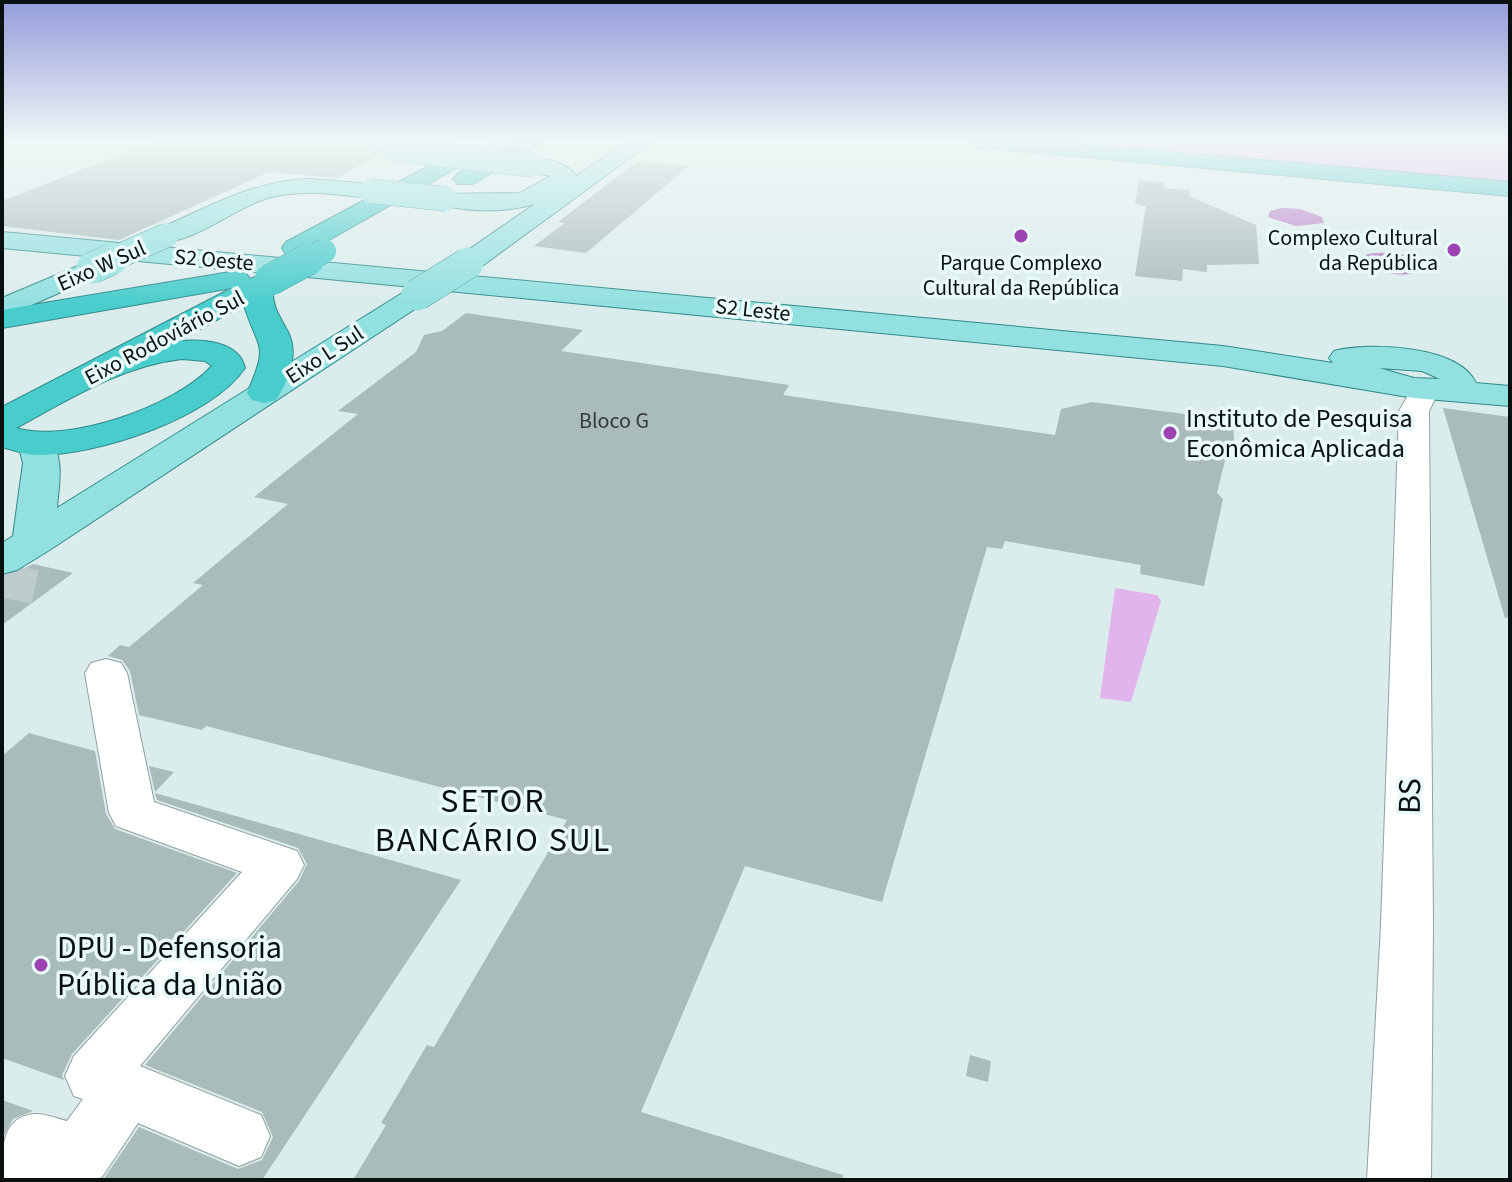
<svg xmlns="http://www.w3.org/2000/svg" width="1512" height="1182" viewBox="0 0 1512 1182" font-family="'Source Sans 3',sans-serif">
	<rect width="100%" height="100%" fill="#dbecec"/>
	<g fill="#e1b4ed">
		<path d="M1018,141H1510V182Z"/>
		<path d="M1115,588L1157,595L1161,601L1131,702L1100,698Z"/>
	</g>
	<g fill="#b679c6">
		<path d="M1282,208L1300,209L1322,217L1324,223L1296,226L1268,217L1270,211Z"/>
		<path d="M1368,254C1386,251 1415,252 1425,268C1408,280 1377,274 1362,262L1361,258Z"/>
	</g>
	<g fill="#abb">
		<path d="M156,141L362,143L366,149L379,154L338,178L269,172L119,240L2,226V201Z"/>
		<path d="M638,161L689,166L586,253L534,246L565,223L558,222Z"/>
		<path d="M1139,180L1165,183L1164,188L1190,190L1189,196L1256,225L1259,264L1207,265V272L1183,269L1182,281L1135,276L1146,206L1135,204Z"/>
		<path d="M466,313L583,330L561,351L789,385L783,395L1055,435L1061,409L1092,402L1223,419L1233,424L1234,441L1229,444L1217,493L1223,499L1204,586L1140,574L1141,565L1005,541L1002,549L987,547L882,902L745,866L641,1112L843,1175V1180H353L386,1125L381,1123L427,1045L434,1047L567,820L206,726L202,730L139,715L130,671L122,660L108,656L120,645L129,647L203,585L193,583L288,504L254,497L358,414L338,411L416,352L424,335L442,331Z"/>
		<path d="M1443,408L1510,417V617L1505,618Z"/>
		<path d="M33,564L73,573L2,625V580Z"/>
		<path d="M29,733L95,751L106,814L115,829L237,873L72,1054L62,1075L64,1080L2,1058V756Z"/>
		<path d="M149,766L174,772L155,792Z"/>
		<path d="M155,793L461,880L262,1180H103L139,1127L238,1169L262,1160L273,1137L262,1112L145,1065L299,881L307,864L298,848L157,800Z"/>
		<path d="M970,1055L991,1061L988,1082L966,1076Z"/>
		<path d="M2,1100L33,1111L13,1119L2,1139Z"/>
	</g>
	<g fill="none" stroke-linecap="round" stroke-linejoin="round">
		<path stroke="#bccbcb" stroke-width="34" stroke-dasharray="34 17" stroke-linecap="butt" d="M2,580L39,588"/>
		<path stroke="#bccbcb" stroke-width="24" stroke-dasharray="24 12" stroke-linecap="butt" d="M495,154L517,141"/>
		<defs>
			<g id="minor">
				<path d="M1425,380L1435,383L1440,389L1429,411L1433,925L1431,1180H1367L1381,925L1399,411L1415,383Z"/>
				<path d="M106,659L121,663L127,673L154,802L297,851L304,865L297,879L140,1066L261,1115L270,1136L261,1157L239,1166L138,1123L102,1177L94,1180H2C2,1153 0,1116 35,1114C44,1113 58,1119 67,1121L83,1099L74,1096L65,1076L74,1056L242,872L116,826L109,813L85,673L91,663Z"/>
			</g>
			<g id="major">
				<path d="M364,141H393L405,149L394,156L367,146Z"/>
				<path d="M628,141H653L478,269L468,271L458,269L454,263L458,257L535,204C504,213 469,212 437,204L434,199L437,194L520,193L550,176L525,170L522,165L525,160C541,156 565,161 576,175L573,178Z"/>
				<path d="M311,179L371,184L379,186L383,191L379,196L371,198C339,195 304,189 272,197C239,204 188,248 158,241L154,235L158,229C210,207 253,180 311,179Z"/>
				<path d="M2,232L1223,346L1333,363L1329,358L1334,351C1369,342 1459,345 1476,383L1510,386V406L1414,398L1223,366L427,289L432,295L427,301L48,551L17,570L2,574V543L13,536L23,463L18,444L23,436L36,433L49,436C65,459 59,482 57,508L412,287L2,248ZM1379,368L1422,371L1440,379L1414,378Z"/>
				<path d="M92,260L102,262L106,268L102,274L2,318V298Z"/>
			</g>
			<g id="highway">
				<path d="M520,141H546L473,184H457L453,179L457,174Z"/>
				<path d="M965,141H1045L1510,182V196L976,147Z"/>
				<path d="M468,145L476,147L479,152L476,157L304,254H286L282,248L286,242Z"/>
				<path d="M236,271L246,273L250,279L270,271L280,274L284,280L273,290C272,307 280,317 288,332C299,354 289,381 276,400L264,403L252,400L247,393C270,342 258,351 244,305L179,341C203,339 239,341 245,368C211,418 98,455 38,455C26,455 13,450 2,447V407L232,288L2,328V310ZM182,359L205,361L212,366C175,406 69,444 16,428C70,399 121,366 182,359Z"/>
			</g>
		</defs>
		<use href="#minor" stroke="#90a0a0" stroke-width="2"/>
		<use href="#major" stroke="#338a8a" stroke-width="2"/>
		<use href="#highway" stroke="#338a8a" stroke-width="2"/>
		<use href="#minor" fill="#fff" fill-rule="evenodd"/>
		<use href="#major" fill="#92e0e0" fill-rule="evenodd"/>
		<use href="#highway" fill="#49cccc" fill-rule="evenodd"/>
		<defs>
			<g id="major-bridge-far1">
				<path d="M394,149L533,165"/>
				<path d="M371,191L446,199"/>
				<path d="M108,261L167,235"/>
			</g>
			<g id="major-bridge">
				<path d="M92,268L112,259"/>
				<path d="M417,295L468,263"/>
			</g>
			<path id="highway-bridge-far1" d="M305,261L324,251"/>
			<path id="highway-bridge" d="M270,280L309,259"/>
		</defs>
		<use href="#major-bridge-far1" stroke="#338a8a" stroke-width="25" stroke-linecap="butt"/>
		<use href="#major-bridge" stroke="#338a8a" stroke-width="32" stroke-linecap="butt"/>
		<use href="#highway-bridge-far1" stroke="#338a8a" stroke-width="25" stroke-linecap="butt"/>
		<use href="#highway-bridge" stroke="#338a8a" stroke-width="32" stroke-linecap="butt"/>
		<use href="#major-bridge-far1" stroke="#92e0e0" stroke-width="24"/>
		<use href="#major-bridge" stroke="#92e0e0" stroke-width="31"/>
		<use href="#highway-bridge-far1" stroke="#49cccc" stroke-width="24"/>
		<use href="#highway-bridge" stroke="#49cccc" stroke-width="31"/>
	</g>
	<linearGradient id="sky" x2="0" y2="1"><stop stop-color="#949cda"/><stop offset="0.46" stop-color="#eff6f6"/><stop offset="1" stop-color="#eff6f6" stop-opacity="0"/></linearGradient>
	<rect width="1512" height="306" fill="url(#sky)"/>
	<g fill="#9b44b1" stroke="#e8faf9" stroke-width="3">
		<circle cx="1021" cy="236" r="8"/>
		<circle cx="1454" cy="250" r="8"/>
		<circle cx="1170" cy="433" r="8"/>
		<circle cx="41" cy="965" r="8"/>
	</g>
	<g text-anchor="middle" stroke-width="7" stroke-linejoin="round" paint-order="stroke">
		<g font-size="22" fill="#0a0f0f" stroke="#e8faf9" text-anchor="end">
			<text x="1438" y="245">Complexo Cultural<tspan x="1438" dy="25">da República</tspan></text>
			<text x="1021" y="270" text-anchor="middle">Parque Complexo<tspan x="1021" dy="25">Cultural da República</tspan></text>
		</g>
		<g font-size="22" fill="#0a0f0f" stroke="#e8faf9">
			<text transform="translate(214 259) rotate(5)" y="8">S2 Oeste</text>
			<text transform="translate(101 265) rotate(-24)" y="8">Eixo W Sul</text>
			<text transform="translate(753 309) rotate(6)" y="8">S2 Leste</text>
			<text transform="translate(164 337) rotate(-28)" y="8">Eixo Rodoviário Sul</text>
			<text transform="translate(324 354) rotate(-33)" y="8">Eixo L Sul</text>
		</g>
		<g font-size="22" fill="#323a3a">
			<text x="614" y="428">Bloco G</text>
		</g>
		<g font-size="26" fill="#0a0f0f" stroke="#e8faf9" text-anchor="start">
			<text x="1186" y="427">Instituto de Pesquisa<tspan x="1186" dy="30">Econômica Aplicada</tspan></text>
		</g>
		<g font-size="32" fill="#0a0f0f" stroke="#e8faf9">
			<text transform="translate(1409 796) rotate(-89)" y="11">BS</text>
		</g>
		<g font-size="32" fill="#0a0f0f" stroke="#e8faf9" text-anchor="start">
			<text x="57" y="958">DPU - Defensoria<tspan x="57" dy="37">Pública da União</tspan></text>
		</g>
		<g font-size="34" letter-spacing="2" fill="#0a0f0f" stroke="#e8faf9">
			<text x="493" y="812">SETOR<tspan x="493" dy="39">BANCÁRIO SUL</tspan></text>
		</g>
	</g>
	<rect width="1512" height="1182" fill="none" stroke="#0a0f0f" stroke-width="8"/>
</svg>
